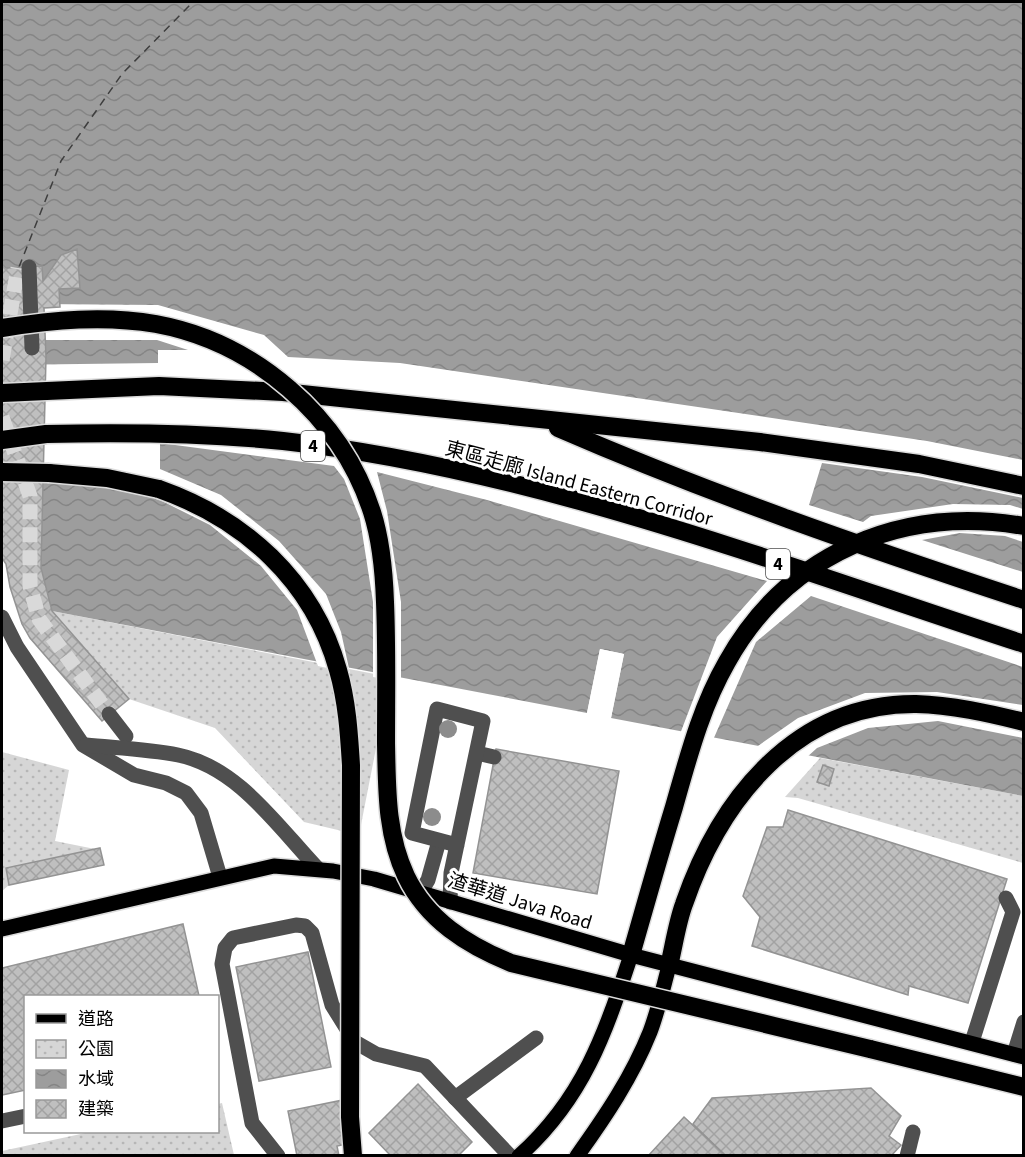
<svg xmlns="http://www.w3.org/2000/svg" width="1025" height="1157" viewBox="0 0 1025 1157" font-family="'Source Sans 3','Noto Sans TC',sans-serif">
	<defs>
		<pattern id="park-dots" width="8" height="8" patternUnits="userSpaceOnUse" patternTransform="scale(1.5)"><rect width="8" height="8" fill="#d6d6d6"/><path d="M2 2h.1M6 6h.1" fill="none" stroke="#b6b6b6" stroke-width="1.8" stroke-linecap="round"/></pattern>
		<pattern id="water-waves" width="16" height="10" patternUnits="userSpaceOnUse" patternTransform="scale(1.5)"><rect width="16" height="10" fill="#9d9d9d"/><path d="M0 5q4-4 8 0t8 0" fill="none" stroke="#858585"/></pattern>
		<pattern id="building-cross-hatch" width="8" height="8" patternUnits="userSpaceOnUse" patternTransform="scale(1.5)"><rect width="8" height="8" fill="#bfbfbf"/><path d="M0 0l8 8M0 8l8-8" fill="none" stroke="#a2a2a2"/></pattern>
	</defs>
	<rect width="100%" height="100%" fill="#fff"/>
	<g fill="url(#park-dots)">
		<path d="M52,611L390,677L359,835L304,822L215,728L129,699Z"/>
		<path d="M2,752L69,770L55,841L95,849L6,868L9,885L2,891Z"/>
		<path d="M820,758L1023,796V863L798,798L785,797Z"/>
		<path d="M222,1103L234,1155H2V1151L90,1132H218V1104Z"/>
	</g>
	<path fill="url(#water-waves)" d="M2,2H1023V796L611,718L624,654L600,649L587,713L52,611L2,558Z"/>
	<g fill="#fff">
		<path d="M38,304L158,305L264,335L288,357L400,363L927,441L1023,460V498L922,477L822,463L809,505L863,522L871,516L953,504L1010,505L1023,509V542L1005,536L960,533L922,540L1023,572V667L811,596L756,642L713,740L680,734L717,637L767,581L487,500L377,472L387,511L401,602V682L373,677V602L360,519L344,479L334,466L160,443V469L221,495L279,541L326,594L341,632L350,673L318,666L297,610L261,566L210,525L158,499L93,485L2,481V365L158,363V350H188L157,340H40L2,344V309Z"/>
		<path d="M600,649L624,654L611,718L608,717L621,656L603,652L590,714L587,713Z"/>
		<path d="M937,692L1023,705V738L938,721L868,728L817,748L806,758L755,748L798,718L865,693Z"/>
	</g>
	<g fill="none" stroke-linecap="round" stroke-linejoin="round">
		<path stroke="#3e3e3e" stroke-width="1.5" stroke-dasharray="8 6" stroke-linecap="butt" d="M19,267L61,161L122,74L193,2"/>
	</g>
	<g fill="url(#building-cross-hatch)" stroke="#939393" stroke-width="1.5">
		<path d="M77,249L80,288L59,289L60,307L44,308L46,357L41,568L52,611L129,699L102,721L30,638L22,624L10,587L6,564L2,558V264L6,268L42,266L43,281L61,255Z"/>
		<path d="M496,749L619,771L597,894L473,873Z"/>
		<path d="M823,765L834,769L829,786L817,782Z"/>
		<path d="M788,810L1007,879L968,1003L909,986L908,995L752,946L760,917L743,896L767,827H783Z"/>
		<path d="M100,848L104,865L9,885L6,868Z"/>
		<path d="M183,924L199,996H26V1090L2,1095V968Z"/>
		<path d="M308,952L331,1067L259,1081L236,967Z"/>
		<path d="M418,1084L472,1142L458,1156H391L369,1133Z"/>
		<path d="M871,1088L901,1116L889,1136L901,1145L891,1156H726L693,1124L712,1098Z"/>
		<path d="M343,1100L352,1143L337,1146L339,1156H297L288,1111Z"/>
		<path d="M684,1117L726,1156H648Z"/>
	</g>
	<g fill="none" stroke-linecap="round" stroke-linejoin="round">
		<g stroke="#d9d9d9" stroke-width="15" stroke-dasharray="15 8" stroke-linecap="butt">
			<path d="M2,360L18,268"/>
			<path d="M2,417L30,496V586L39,619L109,714"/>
		</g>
		<defs>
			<g id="major">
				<path d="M2,929L274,866L333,871L374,879L631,955L1024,1057"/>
				<path d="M519,1156C583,1099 605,1034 631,955"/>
				<path d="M577,1156C605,1117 632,1077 650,1032C658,1011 663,988 669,966"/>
			</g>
			<g id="highway">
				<path d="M2,393L159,386L283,392L760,442L919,464L1024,486"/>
				<path d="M558,428C710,494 866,548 1024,600"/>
				<path d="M46,434C125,432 204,433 283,441C535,469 784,566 1024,644"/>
				<path d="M49,473L107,478L159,489"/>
				<path d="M631,955C645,906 659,856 674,807C688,758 701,707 727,662C788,553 902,505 1024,526"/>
				<path d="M669,966C674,945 677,923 684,904C720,799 796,703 916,704C952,705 988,713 1024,722"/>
				<path d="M870,1049L1024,1087"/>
			</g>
		</defs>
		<use href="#major" stroke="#dbdbdb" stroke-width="18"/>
		<use href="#highway" stroke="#dbdbdb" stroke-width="21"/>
		<g stroke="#4f4f4f" stroke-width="15">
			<path d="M29,267L32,348"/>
			<path d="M2,617L17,647L83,745L134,775L166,783L186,793L201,813L220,877"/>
			<path d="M109,714L126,736"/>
			<path d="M86,745C117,748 148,749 178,755C238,767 278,827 318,869"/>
			<path d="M477,753L494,757"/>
			<path d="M420,893L428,880L439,841"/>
			<path d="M450,902L451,873L483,721L437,709L412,833L457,845"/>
			<path d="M972,1042L1013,912L1006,898"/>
			<path d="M1014,1054L1024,1022"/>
			<path d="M455,1098L536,1038"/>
			<path d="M2,1121L26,1116"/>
			<path d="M278,1156L252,1123L222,964L225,948L233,938L296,925L305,926L312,933L332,1005L355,1042L376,1054L425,1066L510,1156"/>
			<path d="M907,1156L913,1132"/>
		</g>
		<use href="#major" stroke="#000" stroke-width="15"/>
		<use href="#highway" stroke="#000" stroke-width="18"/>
		<defs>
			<g id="highway-bridge">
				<path d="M2,328C53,320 104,315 156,324C254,342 341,416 372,512C381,540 384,572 385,602C387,649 386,696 386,743C387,788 386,834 406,876C427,920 467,945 511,963L870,1049"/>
				<path d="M2,440L46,434"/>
				<path d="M2,472L49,473"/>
				<path d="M159,489C244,519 313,580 338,670C347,701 349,733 351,765L350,1117L353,1156"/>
			</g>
		</defs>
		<use href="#highway-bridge" stroke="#dbdbdb" stroke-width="21" stroke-linecap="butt"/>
		<use href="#highway-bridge" stroke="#000" stroke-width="18"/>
	</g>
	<g fill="#8c8c8c">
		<circle cx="448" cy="729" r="9"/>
		<circle cx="432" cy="817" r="9"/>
	</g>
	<g text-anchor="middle" stroke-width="6" stroke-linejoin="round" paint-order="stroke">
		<g fill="#fff" stroke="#4c4c4c" stroke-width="1.5">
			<rect x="301" y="431" width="24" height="30" rx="4.5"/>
			<rect x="766" y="549" width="24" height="30" rx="4.5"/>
		</g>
		<g font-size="18" font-weight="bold" fill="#000">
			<text x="313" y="452">4</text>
			<text x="778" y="570">4</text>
		</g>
		<g font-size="20" fill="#000" stroke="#fff">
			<text transform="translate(579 483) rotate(15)" y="7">東區走廊 Island Eastern Corridor</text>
			<text transform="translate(520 901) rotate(17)" y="7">渣華道 Java Road</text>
		</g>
	</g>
	<rect width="1025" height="1157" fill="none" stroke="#000000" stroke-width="6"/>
	<rect x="24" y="995" width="195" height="138" fill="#ffffff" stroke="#999999" stroke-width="1.5"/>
	<rect x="36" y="1014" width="30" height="9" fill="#000000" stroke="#999999" stroke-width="1.5"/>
	<text x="78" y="1025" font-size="18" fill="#000000">道路</text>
	<rect x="36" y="1040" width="30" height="18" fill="url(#park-dots)" stroke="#999999" stroke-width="1.5"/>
	<text x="78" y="1055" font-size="18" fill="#000000">公園</text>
	<rect x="36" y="1070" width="30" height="18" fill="url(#water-waves)" stroke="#999999" stroke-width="1.5"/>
	<text x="78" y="1085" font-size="18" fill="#000000">水域</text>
	<rect x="36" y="1100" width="30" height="18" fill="url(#building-cross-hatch)" stroke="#999999" stroke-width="1.5"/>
	<text x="78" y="1115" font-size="18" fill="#000000">建築</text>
</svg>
